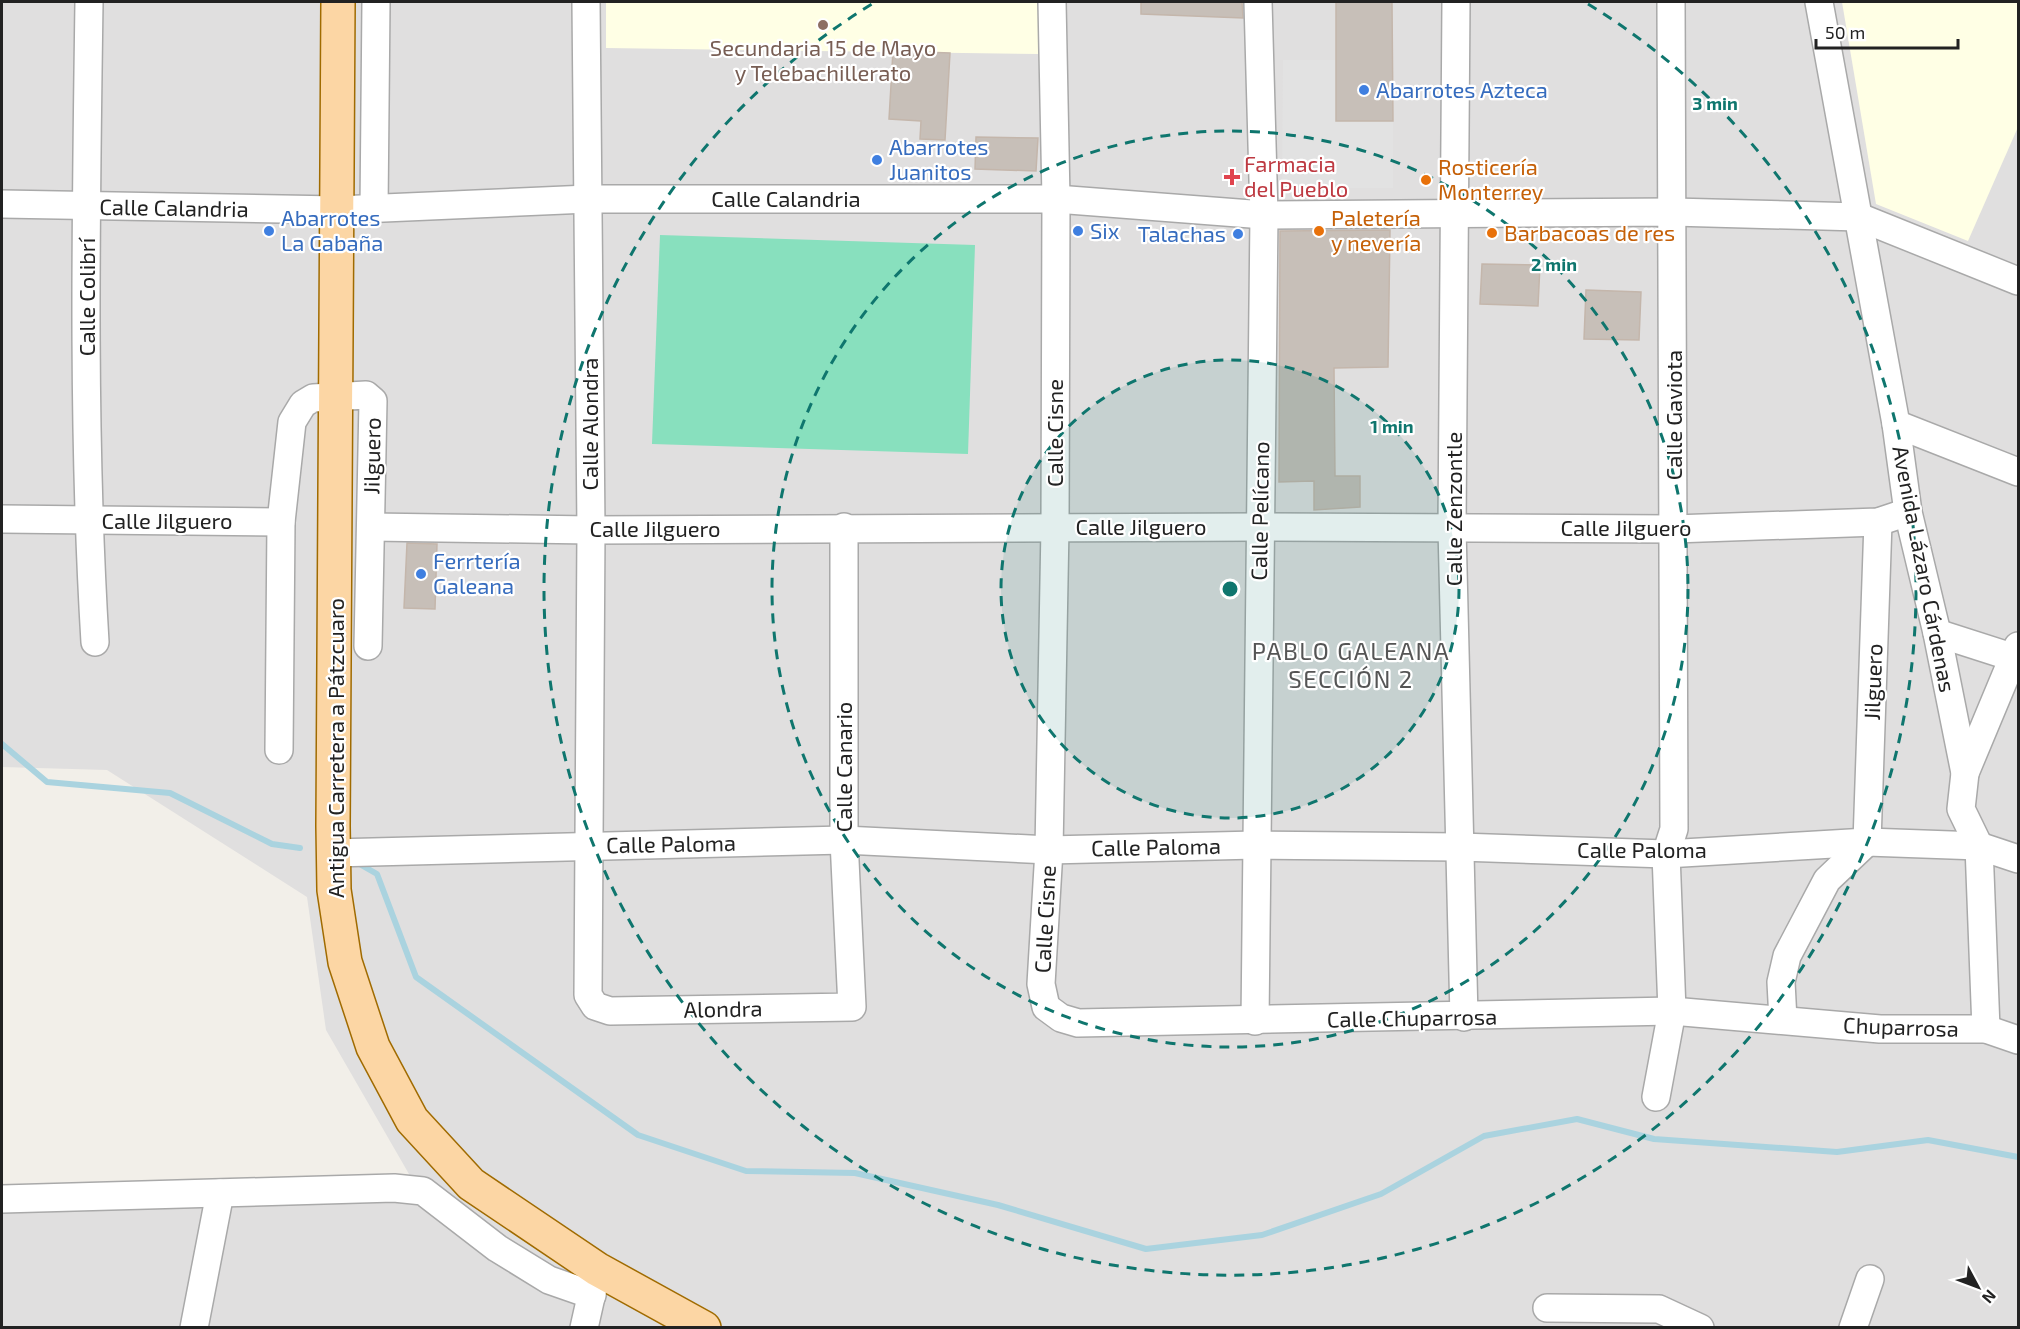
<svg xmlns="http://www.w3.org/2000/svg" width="2020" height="1329" viewBox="0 0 2020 1329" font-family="'Exo 2',sans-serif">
	<rect width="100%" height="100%" fill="#f2efe9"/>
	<path fill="#e0dfdf" d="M2,2H2018V1327H2V1190L413,1181L326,1030L307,897L107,770L2,767Z"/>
	<g fill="#ffffe5">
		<path d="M606,2H1041L1040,54L606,48Z"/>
		<path d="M1842,2H2018V127L1968,241L1876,204Z"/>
	</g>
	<path fill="#88e0be" d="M660,235L975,245L968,454L652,444Z"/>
	<path fill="#e2e2e2" d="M1283,60H1336V121H1393V188H1282Z"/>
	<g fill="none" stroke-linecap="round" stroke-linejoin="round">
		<g stroke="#aad3df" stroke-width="6">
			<path d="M2,744L47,782L170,793L272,844L300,848"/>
			<path d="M356,862L377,874L416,977L638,1135L746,1171L855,1173L998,1205L1146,1249L1262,1235L1381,1194L1484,1136L1577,1119L1654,1139L1837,1152L1928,1140L2018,1157"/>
		</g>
	</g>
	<g fill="#c7bfb8" stroke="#c4b6ab" stroke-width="1.5">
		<path d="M1141,2H1242L1243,18L1141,14Z"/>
		<path d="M1336,2H1392L1393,121H1336Z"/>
		<path d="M893,51L950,53L945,140L920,139L921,121L889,119Z"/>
		<path d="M976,137L1038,138L1036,171L975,169Z"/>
		<path d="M1390,230L1388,367L1334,368L1335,476H1360V507L1314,510V481L1279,482L1280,231Z"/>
		<path d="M1482,264L1540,265L1538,306L1480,304Z"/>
		<path d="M1586,290L1641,292L1639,340L1584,339Z"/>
		<path d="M407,543L437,544L435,609L404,608Z"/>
	</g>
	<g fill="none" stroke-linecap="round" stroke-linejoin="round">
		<defs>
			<g id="minor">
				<path d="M89,2C86,215 82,429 95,642"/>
				<path d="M586,2L591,530L588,995L595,1006L610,1011L852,1007L844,840V527"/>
				<path d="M1052,2L1056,199L1055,527L1049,850L1041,984L1046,1007L1061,1018L1078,1023L1672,1011L1880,1029H1986L2018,1040"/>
				<path d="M1456,2L1452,528L1464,1017"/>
				<path d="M1819,2L1896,424L1908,512L1937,633L1965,773L1961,809L1979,846L1986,1029"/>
				<path d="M2,204L338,210L588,199H1056L1264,215L1673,212L1859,217L2018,281"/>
				<path d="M374,209L376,2"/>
				<path d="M1896,424L2018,472"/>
				<path d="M2,519L281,522"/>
				<path d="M371,527L591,530L1259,527L1674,529L1878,522L1908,512"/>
				<path d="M1937,633L2018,659"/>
				<path d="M279,750L281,522L292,422L303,404L313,398L366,395L373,401L368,646"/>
				<path d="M1965,773L2018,646"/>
				<path d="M333,853L844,840L1049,850L1256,845L1460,847L1666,854L1867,842L1979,846L2018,859"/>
				<path d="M1783,1020L1781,982L1787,956L1827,880L1867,842L1878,522"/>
				<path d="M1255,1021L1264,215L1258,2"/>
				<path d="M1656,1097L1672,1011L1666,854L1674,829L1671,2"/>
				<path d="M2,1199L394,1188L423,1191L497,1248L549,1280L592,1295"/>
				<path d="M1547,1308L1659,1309L1700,1328"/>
				<path d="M194,1328L220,1193"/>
				<path d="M584,1328L595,1279"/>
				<path d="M1853,1328L1870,1279"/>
			</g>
			<path id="major" d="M338,2L333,826L334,890L345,962L373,1047L412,1120L471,1184L597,1269L704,1328"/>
		</defs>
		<use href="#minor" stroke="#a9a9a9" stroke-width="30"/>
		<use href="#major" stroke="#a06b00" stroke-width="36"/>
		<use href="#minor" stroke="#fff" stroke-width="27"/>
		<use href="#major" stroke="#fcd6a4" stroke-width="33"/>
	</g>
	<circle cx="1230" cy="589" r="229" fill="#0f766e" fill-opacity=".12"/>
	<g fill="none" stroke="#0f766e" stroke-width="3" stroke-dasharray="10 8">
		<circle cx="1230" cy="589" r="229"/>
		<circle cx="1230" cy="589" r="458"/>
		<path d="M1588 4A686 686 0 1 1 872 4"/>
	</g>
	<circle fill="#8d6e63" stroke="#fff" stroke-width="2" cx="823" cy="25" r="6"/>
	<g fill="#3f7fe0" stroke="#fff" stroke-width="2">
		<circle cx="1364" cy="90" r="6"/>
		<circle cx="877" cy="160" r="6"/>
		<circle cx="269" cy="231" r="6"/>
		<circle cx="1078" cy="231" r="6"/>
		<circle cx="1238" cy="234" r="6"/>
		<circle cx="421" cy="574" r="6"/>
	</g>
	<path fill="#e0444e" stroke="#fff" stroke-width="2" d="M1229 168h6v6h6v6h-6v6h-6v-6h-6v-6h6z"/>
	<g fill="#e8710a" stroke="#fff" stroke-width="2">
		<circle cx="1426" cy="180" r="6"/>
		<circle cx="1319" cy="231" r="6"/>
		<circle cx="1492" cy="233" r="6"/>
	</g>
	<g text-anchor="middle" stroke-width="4.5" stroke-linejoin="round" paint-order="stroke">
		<g font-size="22" fill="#785e54" stroke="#fff">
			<text x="823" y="56">Secundaria 15 de Mayo<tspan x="823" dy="25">y Telebachillerato</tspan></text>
		</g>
		<g font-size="22" fill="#366cbe" stroke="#fff" text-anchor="start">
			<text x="1376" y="98">Abarrotes Azteca</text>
			<text x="889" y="155">Abarrotes<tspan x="889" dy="25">Juanitos</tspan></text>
			<text x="281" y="226">Abarrotes<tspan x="281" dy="25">La Cabaña</tspan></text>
			<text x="1090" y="239">Six</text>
			<text x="1226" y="242" text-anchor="end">Talachas</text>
			<text x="433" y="569">Ferrtería<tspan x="433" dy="25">Galeana</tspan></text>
		</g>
		<g font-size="22" fill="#be3a42" stroke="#fff" text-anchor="start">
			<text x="1244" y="172">Farmacia<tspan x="1244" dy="25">del Pueblo</tspan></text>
		</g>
		<g font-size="22" fill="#c56008" stroke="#fff" text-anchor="start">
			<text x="1438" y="175">Rosticería<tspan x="1438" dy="25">Monterrey</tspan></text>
			<text x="1331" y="226">Paletería<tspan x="1331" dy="25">y nevería</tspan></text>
			<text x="1504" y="241">Barbacoas de res</text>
		</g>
		<g font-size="22" fill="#222" stroke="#fff">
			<text x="786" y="207">Calle Calandria</text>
			<text transform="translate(174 208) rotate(1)" y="8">Calle Calandria</text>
			<text transform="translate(87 297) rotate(-90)" y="8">Calle Colibrí</text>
			<text transform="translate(1674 415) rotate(-90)" y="8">Calle Gaviota</text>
			<text transform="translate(590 424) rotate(-90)" y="8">Calle Alondra</text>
			<text transform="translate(1055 433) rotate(-90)" y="8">Calle Cisne</text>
			<text transform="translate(372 456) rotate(-89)" y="8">Jilguero</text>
			<text transform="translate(1454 509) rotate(-90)" y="8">Calle Zenzontle</text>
			<text transform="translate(1260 511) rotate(-89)" y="8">Calle Pelícano</text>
			<text x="167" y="529">Calle Jilguero</text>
			<text x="1141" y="535">Calle Jilguero</text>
			<text x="1626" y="536">Calle Jilguero</text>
			<text x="655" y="537">Calle Jilguero</text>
			<text transform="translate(1924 569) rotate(79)" y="8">Avenida Lázaro Cárdenas</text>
			<text transform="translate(1873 682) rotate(-88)" y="8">Jilguero</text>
			<text transform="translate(336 748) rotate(-90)" y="8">Antigua Carretera a Pátzcuaro</text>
			<text transform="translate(844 767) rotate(-90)" y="8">Calle Canario</text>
			<text transform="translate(671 844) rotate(-1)" y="8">Calle Paloma</text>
			<text transform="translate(1156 847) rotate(-1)" y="8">Calle Paloma</text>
			<text x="1642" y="858">Calle Paloma</text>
			<text transform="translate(1045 919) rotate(-87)" y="8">Calle Cisne</text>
			<text transform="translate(723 1009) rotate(-1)" y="8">Alondra</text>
			<text transform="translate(1412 1018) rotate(-1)" y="8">Calle Chuparrosa</text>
			<text transform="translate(1901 1027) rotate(2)" y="8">Chuparrosa</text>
		</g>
		<g font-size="24" letter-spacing="1.5" fill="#555" stroke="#fff">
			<text x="1351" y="660">PABLO GALEANA<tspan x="1351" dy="28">SECCIÓN 2</tspan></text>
		</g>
	</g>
	<circle cx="1230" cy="589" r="9" fill="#0f766e" stroke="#fff" stroke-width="3"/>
	<g font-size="18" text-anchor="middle" font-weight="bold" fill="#0f766e" stroke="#fff" stroke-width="4.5" stroke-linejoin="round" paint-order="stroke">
		<text x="1715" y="110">3 min</text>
		<text x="1554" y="271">2 min</text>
		<text x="1392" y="433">1 min</text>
	</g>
	<rect width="2020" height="1329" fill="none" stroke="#222222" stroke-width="6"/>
	<g transform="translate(1978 1287) rotate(131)" stroke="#ffffff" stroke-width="4.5" paint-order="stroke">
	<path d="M0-4.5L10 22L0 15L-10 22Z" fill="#222222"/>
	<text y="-9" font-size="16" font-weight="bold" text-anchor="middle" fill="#222222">N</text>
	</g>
	<path d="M1816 39v9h142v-9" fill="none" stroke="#222222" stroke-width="3"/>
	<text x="1825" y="39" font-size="18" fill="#222222" stroke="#ffffff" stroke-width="4.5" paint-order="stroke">50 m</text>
</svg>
